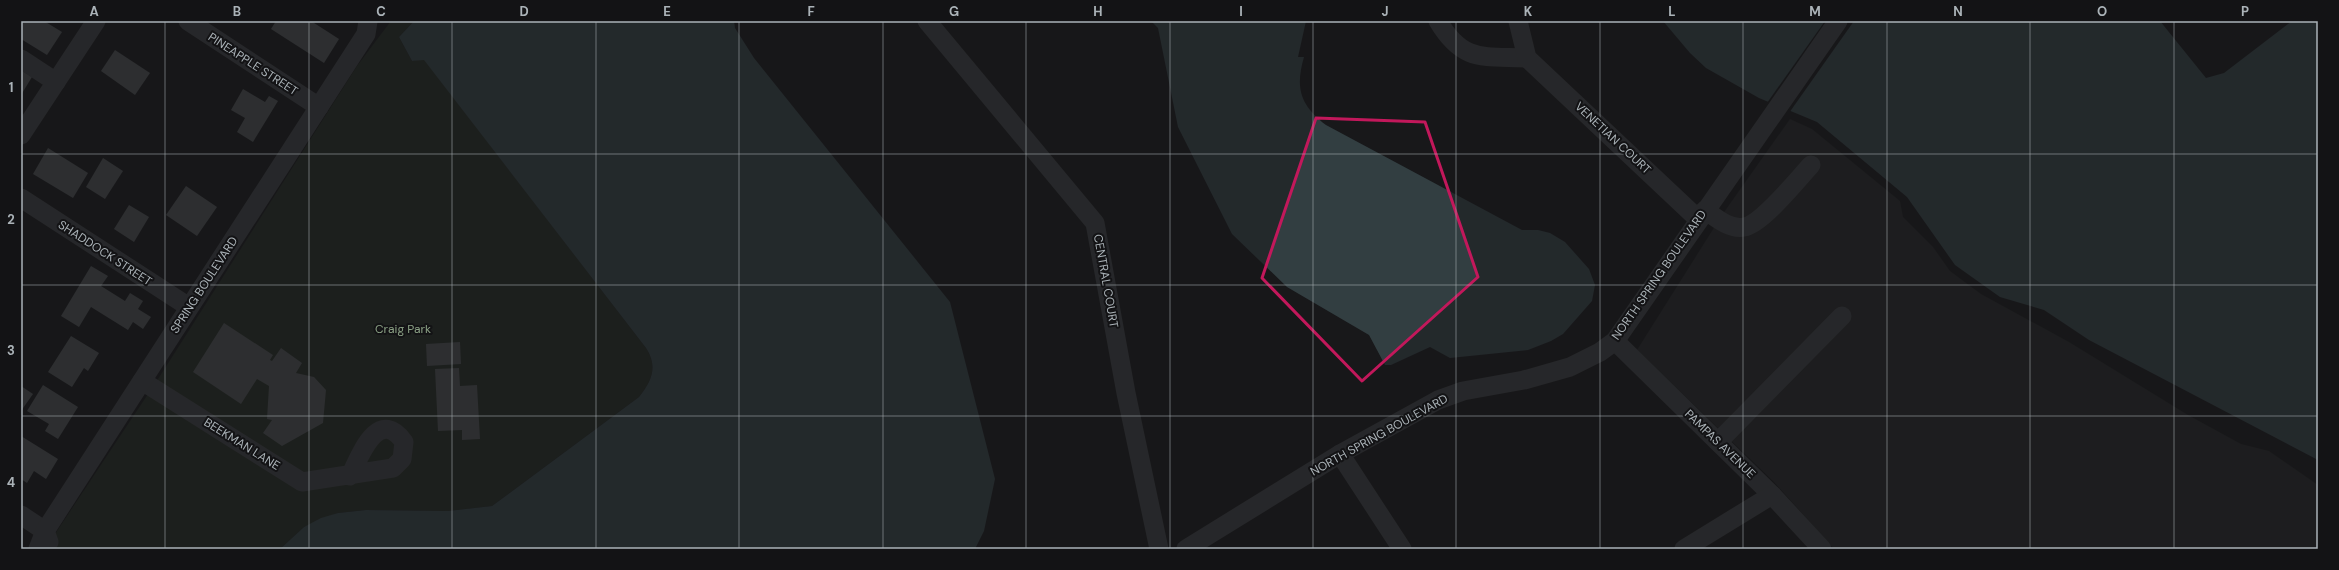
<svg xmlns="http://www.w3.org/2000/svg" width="2339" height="570" viewBox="0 0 2339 570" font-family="'DM Sans',sans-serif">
	<rect width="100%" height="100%" fill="#18181a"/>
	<path fill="#242526" d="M1790,119L1812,129L1900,201L1903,217L1933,247L1950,271L1981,294L2069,342L2188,415L2241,444L2269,451L2318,485V549H1834L1774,482L1637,350L1722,215Z"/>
	<path fill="#232922" d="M391,21H414L399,37L412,61L424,59L646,348C658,366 652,381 639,397L492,506L448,511L366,510L338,513L304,527L280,549H48L57,531L160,376L357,66Z"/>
	<g fill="#323e41">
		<path d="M414,21H734L735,28L754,58L950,302L995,479L984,531L975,549H280L304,527L321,518L338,513L366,510L448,511L492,506L639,397C652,381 658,366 646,348L424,60L412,61L399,37Z"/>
		<path d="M1151,21H1306L1298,57H1304C1295,88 1300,105 1326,125L1522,230H1538L1550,233L1565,242L1589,269L1595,285L1592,301L1563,334L1551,341L1528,350L1450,358L1430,347L1391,365H1385L1369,335L1287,287L1232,234L1178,127L1158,28Z"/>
		<path d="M1663,21H2160L2206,78L2224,73L2292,21H2318V460L2089,340L2044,310L2000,297L1955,265L1907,197L1817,122L1759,98L1706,68L1690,53Z"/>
	</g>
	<path fill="#18181a" d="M1825,21H1854L1789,113L1767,103Z"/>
	<g fill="#474a4c">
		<path d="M21,21H44L62,32L47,55L21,39Z"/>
		<path d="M276,21H311L339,39L324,63L271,29Z"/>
		<path d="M115,50L150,73L135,95L101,71Z"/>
		<path d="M21,70L32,77L21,95Z"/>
		<path d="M243,89L265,102L269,96L278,101L253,142L237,132L245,118L231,110Z"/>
		<path d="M48,148L88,173L73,198L33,174Z"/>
		<path d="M103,158L123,171L105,199L86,187Z"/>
		<path d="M186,186L217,207L197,236L166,215Z"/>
		<path d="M129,205L149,217L134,242L114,229Z"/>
		<path d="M91,266L108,276L101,286L125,301L130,293L143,301L138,309L151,317L143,329L133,322L128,330L91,307L79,327L61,316Z"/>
		<path d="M224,323L273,355L270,360L272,361L281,348L302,363L296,373L314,377L326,390L323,423L282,446L263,433L272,420L267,419L269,386L257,379L241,404L193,372Z"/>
		<path d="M71,336L99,353L88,371L84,368L72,387L48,372Z"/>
		<path d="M460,342L461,364L427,366L426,344Z"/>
		<path d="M459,368L460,386L477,385L480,439L462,440V430L438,431L435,369Z"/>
		<path d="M43,385L78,407L58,439L45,431L49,424L27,411Z"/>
		<path d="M21,386L33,394L21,411Z"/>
		<path d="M21,436L58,459L46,479L34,471L27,483L21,479Z"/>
	</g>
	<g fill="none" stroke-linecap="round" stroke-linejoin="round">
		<g stroke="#393b3e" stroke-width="19">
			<path d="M188,21L319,107"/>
			<path d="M927,21L1095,223L1126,393L1159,549"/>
			<path d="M1438,21C1463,63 1483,56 1527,58"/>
			<path d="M1518,21L1527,58L1698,219"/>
			<path d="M21,59L56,82"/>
			<path d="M21,135L96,21"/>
			<path d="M21,198L189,307"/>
			<path d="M1705,210C1715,217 1730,230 1744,227C1762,224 1797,180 1811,165"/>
			<path d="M1615,341L1772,495L1822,549"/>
			<path d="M142,381L302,482L393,468L402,459L404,442C378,406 360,456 350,476"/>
			<path d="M1718,442L1842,316"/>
			<path d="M1340,454L1402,549"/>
			<path d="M21,515L45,531L49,542"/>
			<path d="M38,549L45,531L366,34L368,21"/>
			<path d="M1186,549L1340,454L1438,400L1463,391L1524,380L1570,367L1600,352L1615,341L1838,21"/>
			<path d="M1684,549L1772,495"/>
		</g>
	</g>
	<path d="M0 0H2339V570H0ZM1316,118L1425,122L1478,277L1362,381L1262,278Z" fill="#18181a" fill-opacity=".55" fill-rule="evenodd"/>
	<path fill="none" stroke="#c2185b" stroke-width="3" stroke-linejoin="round" d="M1316,118L1425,122L1478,277L1362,381L1262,278Z"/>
	<path fill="none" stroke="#abb3b8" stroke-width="1" stroke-opacity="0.55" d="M165,21V549M309,21V549M452,21V549M596,21V549M739,21V549M883,21V549M1026,21V549M1170,21V549M1313,21V549M1456,21V549M1600,21V549M1743,21V549M1887,21V549M2030,21V549M2174,21V549M21,154H2318M21,285H2318M21,416H2318"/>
	<g text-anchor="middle" stroke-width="4" stroke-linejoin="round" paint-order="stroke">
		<g font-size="12" fill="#abb3b8" stroke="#131315">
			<text transform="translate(253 64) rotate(33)" y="4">PINEAPPLE STREET</text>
			<text transform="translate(1613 138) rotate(43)" y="4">VENETIAN COURT</text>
			<text transform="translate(105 253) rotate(33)" y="4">SHADDOCK STREET</text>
			<text transform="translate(1659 275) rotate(-55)" y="4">NORTH SPRING BOULEVARD</text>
			<text transform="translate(1106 281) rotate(80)" y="4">CENTRAL COURT</text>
			<text transform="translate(204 285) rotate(-57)" y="4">SPRING BOULEVARD</text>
			<text transform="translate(1379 435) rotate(-29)" y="4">NORTH SPRING BOULEVARD</text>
			<text transform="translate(242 444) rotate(32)" y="4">BEEKMAN LANE</text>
			<text transform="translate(1720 444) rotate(44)" y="4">PAMPAS AVENUE</text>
		</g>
		<g font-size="12" fill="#8ba185" stroke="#131315">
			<text x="403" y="333">Craig Park</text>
		</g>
	</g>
	<rect width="2339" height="570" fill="none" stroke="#131315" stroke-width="44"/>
	<rect x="22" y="22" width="2295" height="526" fill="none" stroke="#abb3b8" stroke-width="1.5"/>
	<g font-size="13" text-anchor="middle" font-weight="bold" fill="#abb3b8">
		<text x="94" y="16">A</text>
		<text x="237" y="16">B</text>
		<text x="381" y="16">C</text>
		<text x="524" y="16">D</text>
		<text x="667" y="16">E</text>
		<text x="811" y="16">F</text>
		<text x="954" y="16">G</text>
		<text x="1098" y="16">H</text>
		<text x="1241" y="16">I</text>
		<text x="1385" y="16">J</text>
		<text x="1528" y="16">K</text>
		<text x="1672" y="16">L</text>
		<text x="1815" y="16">M</text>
		<text x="1958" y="16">N</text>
		<text x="2102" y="16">O</text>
		<text x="2245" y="16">P</text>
		<text x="11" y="92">1</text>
		<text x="11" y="224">2</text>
		<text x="11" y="355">3</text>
		<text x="11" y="487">4</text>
	</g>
</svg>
